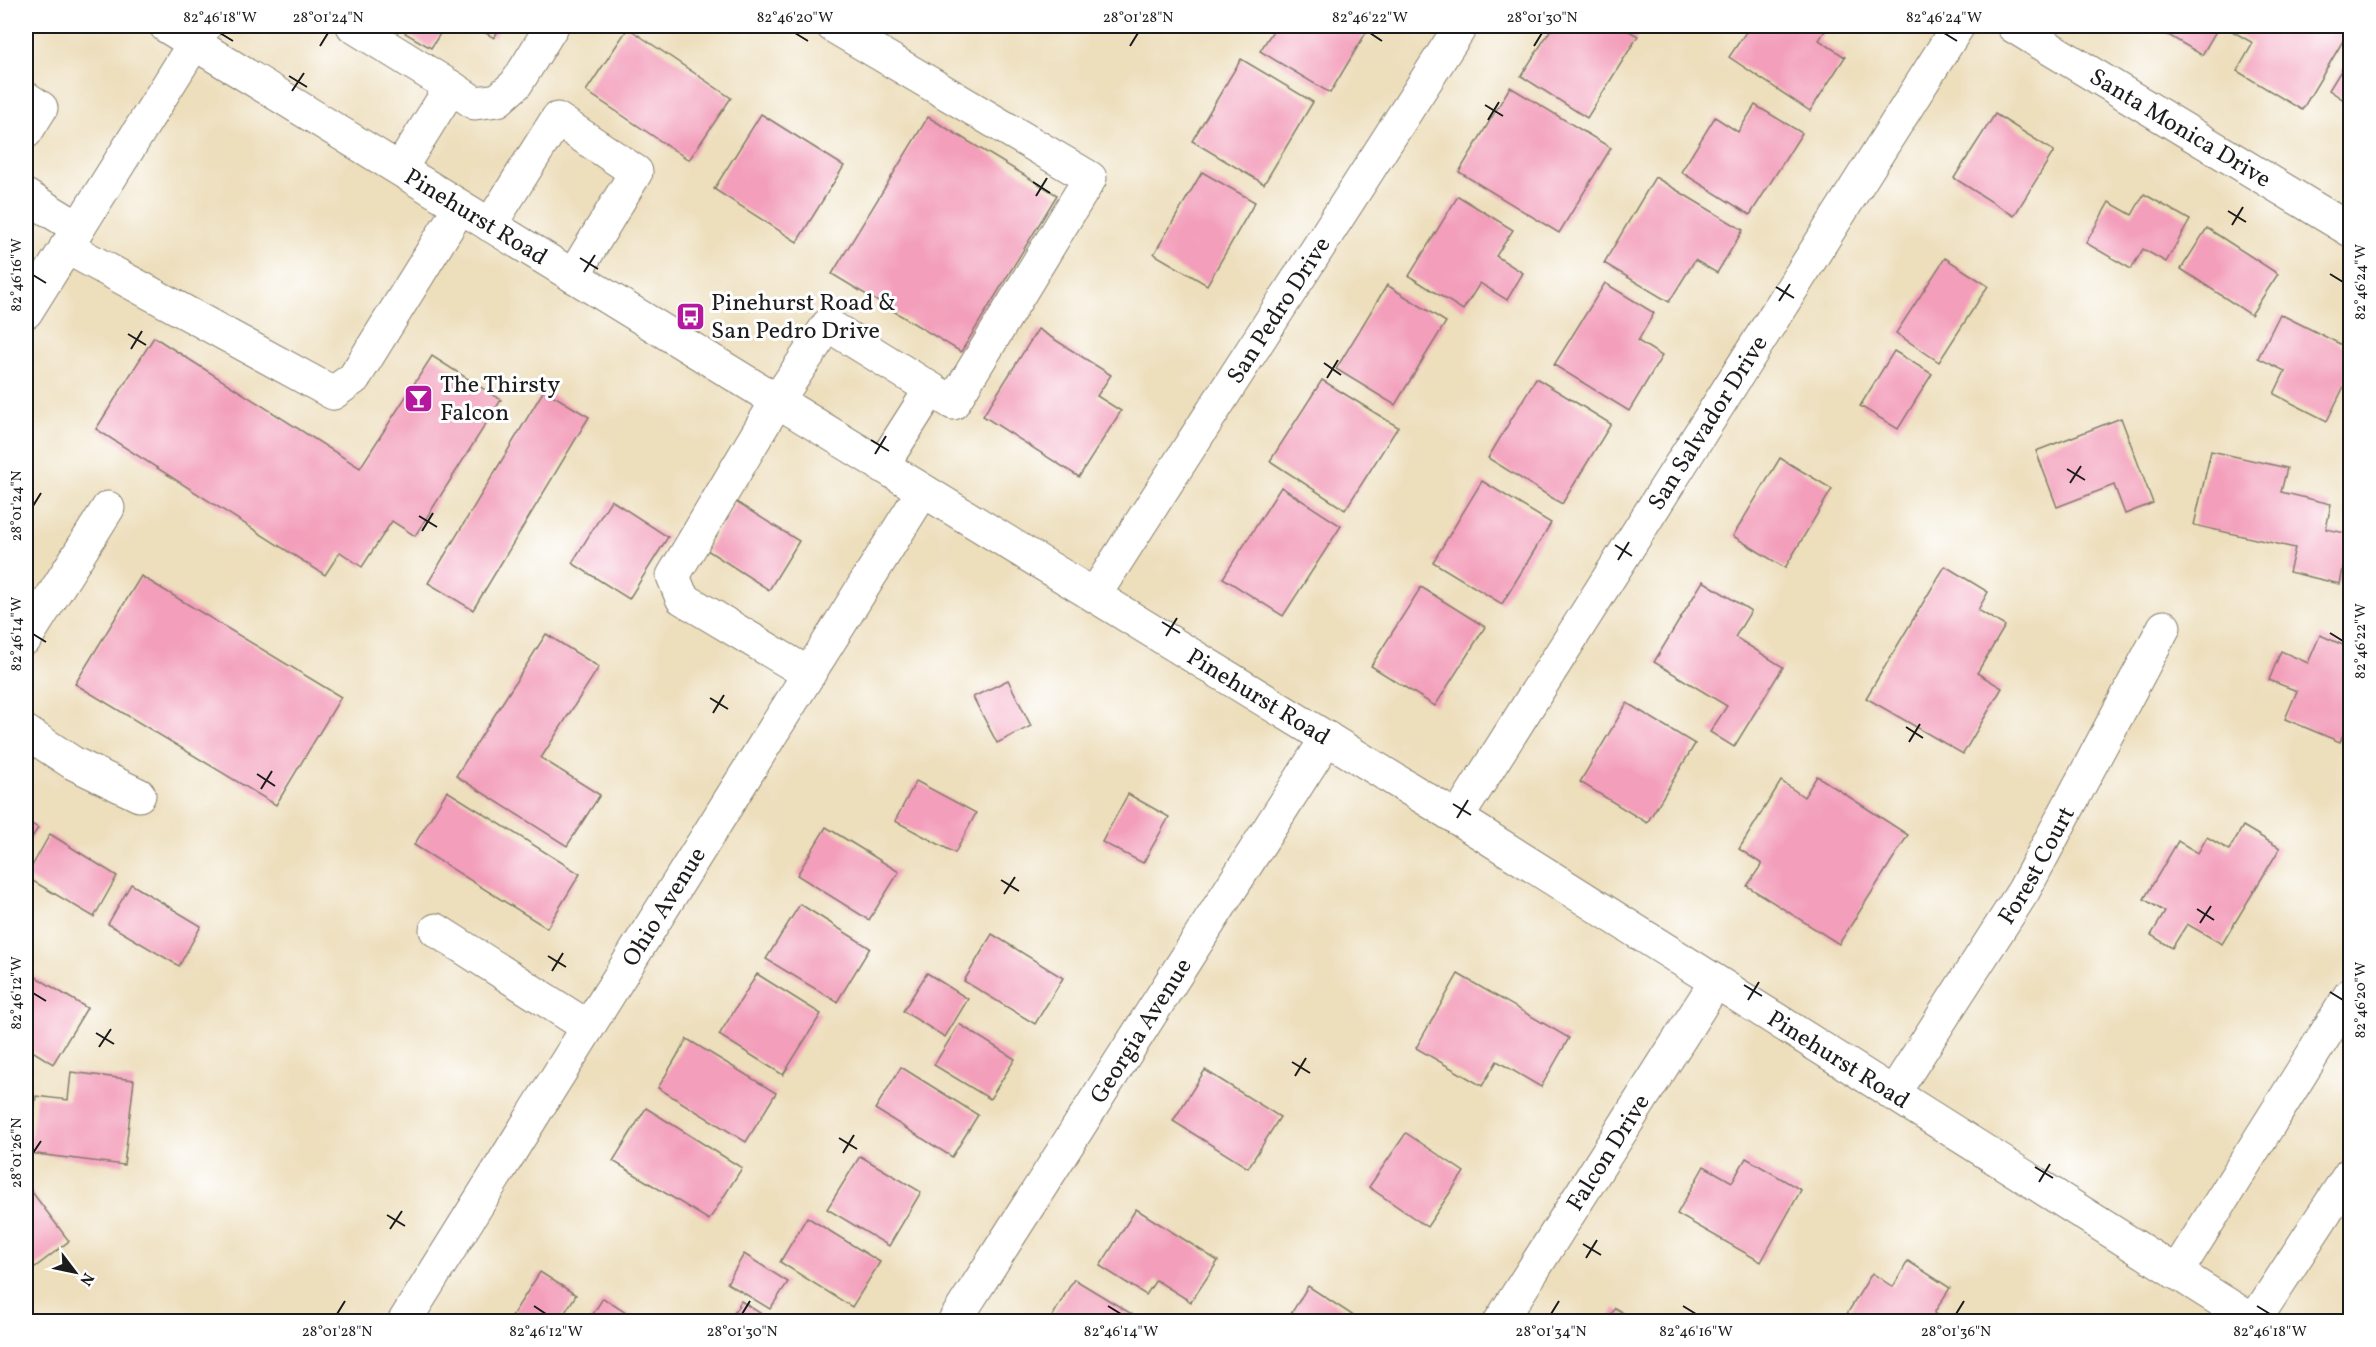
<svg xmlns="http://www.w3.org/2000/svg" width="2376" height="1347" viewBox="0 0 2376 1347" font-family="Vollkorn,serif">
	<rect width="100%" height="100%" fill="#fff"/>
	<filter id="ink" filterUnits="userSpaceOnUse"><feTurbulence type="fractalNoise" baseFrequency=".0167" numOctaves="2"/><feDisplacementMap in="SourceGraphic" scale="12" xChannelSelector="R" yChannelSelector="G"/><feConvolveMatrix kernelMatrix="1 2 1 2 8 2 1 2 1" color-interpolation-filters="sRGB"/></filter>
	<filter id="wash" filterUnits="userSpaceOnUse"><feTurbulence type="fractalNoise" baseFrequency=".008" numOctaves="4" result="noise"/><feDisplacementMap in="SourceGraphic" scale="24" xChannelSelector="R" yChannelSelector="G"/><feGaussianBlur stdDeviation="1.35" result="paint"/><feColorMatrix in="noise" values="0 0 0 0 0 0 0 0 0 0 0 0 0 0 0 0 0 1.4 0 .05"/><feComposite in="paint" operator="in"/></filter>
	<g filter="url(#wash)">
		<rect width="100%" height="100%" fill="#eddebc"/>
		<g id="blocks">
			<g fill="#f39eba">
				<path d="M409,26H445L431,48L405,33Z"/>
				<path d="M474,26H501L494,38Z"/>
				<path d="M1276,26H1370L1330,93L1260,51Z"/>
				<path d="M1553,26H1620L1638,36L1587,118L1521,76Z"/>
				<path d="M1750,26H1828L1819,40L1845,57L1810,111L1729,57Z"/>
				<path d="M2153,26H2219L2202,55Z"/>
				<path d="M2235,26H2350V29L2302,110L2237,71L2253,43L2232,31Z"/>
				<path d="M628,28L731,98L689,160L586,91Z"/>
				<path d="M2350,56V104L2329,90Z"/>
				<path d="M1241,59L1313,102L1264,184L1192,141Z"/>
				<path d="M1510,87L1611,148L1559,233L1459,172Z"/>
				<path d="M1755,105L1802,133L1750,215L1681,172L1715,117L1738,132Z"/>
				<path d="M761,114L844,166L797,242L714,189Z"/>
				<path d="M1995,114L2054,151L2014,216L1954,178Z"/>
				<path d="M928,117L1057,195L961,352L832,274Z"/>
				<path d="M1202,172L1255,202L1207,285L1154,254Z"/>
				<path d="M1655,177L1743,230L1717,273L1695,260L1669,302L1604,263Z"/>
				<path d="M2144,194L2190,220L2166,262L2143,249L2131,269L2086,243L2109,202L2132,215Z"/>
				<path d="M1458,196L1513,230L1496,256L1523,273L1507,300L1480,283L1463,310L1409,276Z"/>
				<path d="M2207,228L2278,274L2251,315L2181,269Z"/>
				<path d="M1945,258L1988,286L1939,362L1896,333Z"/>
				<path d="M1605,283L1654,313L1638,341L1662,356L1629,411L1554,365Z"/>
				<path d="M1387,285L1446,322L1395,405L1336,369Z"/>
				<path d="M2280,314L2350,349V374L2327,421L2274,394L2285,371L2258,358Z"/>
				<path d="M1038,329L1111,375L1097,396L1121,411L1079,477L983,416Z"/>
				<path d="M154,337L360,468L432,356L501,400L415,536L392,521L362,567L340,552L325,575L96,429Z"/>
				<path d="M1894,351L1932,374L1898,429L1860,406Z"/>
				<path d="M1536,378L1611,424L1562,504L1488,458Z"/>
				<path d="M1322,380L1398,427L1345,510L1270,461Z"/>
				<path d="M544,390L589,417L473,610L428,583Z"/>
				<path d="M2121,418L2153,503L2125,514L2114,485L2057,507L2036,451Z"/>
				<path d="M2211,451L2287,468L2281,492L2331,504L2326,529L2350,534L2340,584L2289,572L2295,548L2194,525Z"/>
				<path d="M1780,458L1832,489L1785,568L1733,536Z"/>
				<path d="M1482,481L1551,523L1502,604L1433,562Z"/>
				<path d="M1281,487L1341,526L1283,616L1223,578Z"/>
				<path d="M611,500L668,537L629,599L572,563Z"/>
				<path d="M736,502L799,541L769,590L707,550Z"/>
				<path d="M1945,566L1988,592L1978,610L2005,626L1977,673L2002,688L1963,754L1866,698Z"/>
				<path d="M141,576L341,697L276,805L75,684Z"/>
				<path d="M1703,581L1751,611L1735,637L1783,667L1734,747L1710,732L1727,706L1654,662Z"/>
				<path d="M1421,587L1485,627L1435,706L1371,666Z"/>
				<path d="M546,634L599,667L541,758L600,795L567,846L456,776Z"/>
				<path d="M2320,635L2350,648V718L2340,742L2285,719L2297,691L2269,680L2281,651L2308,663Z"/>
				<path d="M1008,680L1031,726L997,743L973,697Z"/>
				<path d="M1627,703L1695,744L1647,823L1580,782Z"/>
				<path d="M1817,776L1908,835L1839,944L1747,886L1762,864L1739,849L1781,781L1804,797Z"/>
				<path d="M916,781L976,813L955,853L895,821Z"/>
				<path d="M447,791L580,874L547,928L414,845Z"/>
				<path d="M1128,794L1169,817L1143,863L1102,842Z"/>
				<path d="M26,820L38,828L26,847Z"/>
				<path d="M2243,826L2280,848L2222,944L2187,924L2172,948L2151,935L2165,912L2144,899L2178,841L2198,853L2207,837L2229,850Z"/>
				<path d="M826,827L899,872L869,920L797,875Z"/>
				<path d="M50,834L117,876L94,917L26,877Z"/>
				<path d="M131,884L201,926L179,966L108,924Z"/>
				<path d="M800,904L870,948L837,1002L766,959Z"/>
				<path d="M992,934L1063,978L1035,1024L964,981Z"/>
				<path d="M26,971L87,1008L53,1064L26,1047Z"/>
				<path d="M927,973L968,999L945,1037L903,1011Z"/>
				<path d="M757,974L821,1014L783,1075L719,1035Z"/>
				<path d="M1458,974L1569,1038L1541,1087L1497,1061L1482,1086L1416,1048Z"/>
				<path d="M959,1024L1015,1059L990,1099L934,1065Z"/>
				<path d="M687,1039L776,1093L746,1142L658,1088Z"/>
				<path d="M901,1067L978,1115L952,1157L875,1109Z"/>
				<path d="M1205,1070L1280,1117L1248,1168L1173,1121Z"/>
				<path d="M71,1072L134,1080L124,1165L29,1153L36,1096L68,1100Z"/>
				<path d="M646,1108L742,1168L709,1220L613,1161Z"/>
				<path d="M1406,1133L1464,1172L1427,1227L1369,1187Z"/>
				<path d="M860,1156L921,1192L889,1246L827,1209Z"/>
				<path d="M1746,1158L1801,1190L1761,1262L1677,1214L1704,1166L1732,1182Z"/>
				<path d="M26,1184L69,1241L26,1274Z"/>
				<path d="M1136,1209L1218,1261L1191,1302L1156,1280L1146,1295L1100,1266Z"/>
				<path d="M807,1217L880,1262L852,1307L780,1262Z"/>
				<path d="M744,1254L788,1282L770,1309L727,1283Z"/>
				<path d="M1908,1261L1950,1288L1934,1313L1947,1322H1842L1872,1273L1893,1287Z"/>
				<path d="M540,1272L576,1295L559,1322H508Z"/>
				<path d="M1074,1279L1140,1319L1139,1322H1049Z"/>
				<path d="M1308,1286L1363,1322H1286Z"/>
				<path d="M603,1298L640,1322H588Z"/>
				<path d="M741,1301L774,1322H729Z"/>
				<path d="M1615,1308L1638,1322H1607Z"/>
			</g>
		</g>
	</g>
	<g filter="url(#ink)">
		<use href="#blocks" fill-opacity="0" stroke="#847d6c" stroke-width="1.5"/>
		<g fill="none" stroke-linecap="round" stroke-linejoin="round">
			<defs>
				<g id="minor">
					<path id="s1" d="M166,26L1457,818L2255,1322"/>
					<path d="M353,26L451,87L400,169"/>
					<path d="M833,26L1090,178L953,403L931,389"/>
					<path id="s2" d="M2013,26L2350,230"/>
					<path d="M451,87L475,103L498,100L516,84L552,26"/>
					<path d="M26,98L41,108L26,132"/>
					<path d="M26,196L78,228"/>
					<path d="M490,225L557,119L636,172L573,276"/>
					<path d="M66,247L333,393L354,378L460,207"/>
					<path d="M26,312L205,26"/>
					<path id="s3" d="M1095,594L1461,26"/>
					<path d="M26,638L108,508"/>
					<path d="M809,674L682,598L673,576L777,401L828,325L931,389L882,466"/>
					<path d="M26,732L73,763L139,795"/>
					<path id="s4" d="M1457,818L1958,26"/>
					<path d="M436,930L588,1027"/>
					<path id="s5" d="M1893,1094L2024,890L2164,627"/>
					<path d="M2176,1273L2350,995"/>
					<path d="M2254,1321L2350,1174"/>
					<path id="s6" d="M404,1322L923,491"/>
					<path id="s7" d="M954,1322L1327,738"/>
					<path id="s8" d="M1500,1322L1715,983"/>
				</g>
			</defs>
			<use href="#minor" stroke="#847d6c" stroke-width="35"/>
			<use href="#minor" stroke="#fff" stroke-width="33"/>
		</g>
	</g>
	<path fill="none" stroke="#1c1c1c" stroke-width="2" d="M220,33L233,41M795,33L808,41M1370,33L1382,41M1944,33L1957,41M320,46L328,33M1130,46L1138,33M1534,46L1542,33M289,76L307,87M292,91L304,73M1485,105L1503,116M1488,120L1499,102M1033,182L1050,193M1036,196L1047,178M2228,211L2246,222M2232,225L2243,207M580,258L598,269M584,272L595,255M2330,274L2343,282M33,275L46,283M1776,287L1794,298M1779,301L1790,284M128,334L146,345M131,349L142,331M1324,363L1341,375M1327,378L1338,360M871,440L889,451M875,454L886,436M2067,469L2085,480M2070,483L2081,466M33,506L41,493M419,516L437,527M422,531L433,513M1615,545L1632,556M1618,560L1629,542M1162,622L1180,633M2330,633L2343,641M33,634L46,642M1166,636L1177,618M710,698L728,709M713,713L724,695M1906,727L1923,738M1909,742L1920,724M257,774L275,786M261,789L272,771M1453,804L1471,815M1457,818L1468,800M1001,880L1019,891M1004,894L1015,877M2197,909L2214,920M2200,923L2211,906M548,956L566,967M552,971L563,953M1744,985L1762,996M2330,992L2343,1000M33,993L46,1001M1748,1000L1759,982M96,1033L114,1044M99,1047L111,1029M1292,1062L1310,1073M1295,1076L1306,1058M839,1138L857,1149M33,1153L41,1141M843,1153L854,1135M2035,1167L2053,1178M2039,1182L2050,1164M387,1215L405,1226M390,1229L402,1211M1583,1244L1601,1255M1586,1258L1597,1240M534,1306L546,1314M1108,1306L1121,1314M1683,1306L1696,1314M2257,1306L2270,1314M337,1314L345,1301M742,1314L750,1301M1551,1314L1559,1301M1956,1314L1964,1301"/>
	<defs>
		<symbol id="bus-square" viewBox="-11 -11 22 22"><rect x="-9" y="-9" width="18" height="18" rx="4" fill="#b5179e" stroke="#fff"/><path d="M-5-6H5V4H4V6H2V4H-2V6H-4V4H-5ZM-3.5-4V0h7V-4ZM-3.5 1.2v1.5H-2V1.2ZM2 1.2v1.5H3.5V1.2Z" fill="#fff"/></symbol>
		<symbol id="bar-square" viewBox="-11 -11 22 22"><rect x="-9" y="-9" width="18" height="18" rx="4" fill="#b5179e" stroke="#fff"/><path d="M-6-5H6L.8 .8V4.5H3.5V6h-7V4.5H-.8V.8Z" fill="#fff"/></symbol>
	</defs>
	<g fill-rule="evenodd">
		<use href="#bus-square" x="674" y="300" width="33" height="33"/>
		<use href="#bar-square" x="402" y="382" width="33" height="33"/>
	</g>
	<g text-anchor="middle" stroke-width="6" stroke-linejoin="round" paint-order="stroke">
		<g font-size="24" fill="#1c1c1c" stroke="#fff">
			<text dy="8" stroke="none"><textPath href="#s2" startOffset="196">Santa Monica Drive</textPath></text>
			<text dy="8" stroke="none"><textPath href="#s1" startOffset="364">Pinehurst Road</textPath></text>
			<text dy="8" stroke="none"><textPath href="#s3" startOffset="338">San Pedro Drive</textPath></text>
			<text dy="8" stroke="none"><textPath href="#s4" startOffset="468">San Salvador Drive</textPath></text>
			<text dy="8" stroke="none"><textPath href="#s1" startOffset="1282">Pinehurst Road</textPath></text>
			<text dy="8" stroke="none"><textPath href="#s5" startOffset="270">Forest Court</textPath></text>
			<text dy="8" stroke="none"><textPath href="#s6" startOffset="490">Ohio Avenue</textPath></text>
			<text dy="8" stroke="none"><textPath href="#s7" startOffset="346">Georgia Avenue</textPath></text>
			<text dy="8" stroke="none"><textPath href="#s1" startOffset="1966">Pinehurst Road</textPath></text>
			<text dy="8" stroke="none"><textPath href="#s8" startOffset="201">Falcon Drive</textPath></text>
		</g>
		<g font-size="24" fill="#1c1c1c" stroke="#fff" text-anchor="start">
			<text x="711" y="310">Pinehurst Road &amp;<tspan x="711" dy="28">San Pedro Drive</tspan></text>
			<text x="440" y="392">The Thirsty<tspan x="440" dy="28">Falcon</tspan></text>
		</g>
	</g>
	<rect width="2376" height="1347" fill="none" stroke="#fff" stroke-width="66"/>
	<g transform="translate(75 1272) rotate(122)" stroke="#ffffff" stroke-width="4.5" paint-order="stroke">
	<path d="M0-4.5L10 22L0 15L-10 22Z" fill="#1c1c1c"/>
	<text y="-9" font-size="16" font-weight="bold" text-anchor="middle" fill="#1c1c1c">N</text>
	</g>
	<rect x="33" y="33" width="2310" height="1281" fill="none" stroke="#1c1c1c" stroke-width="2"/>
	<g font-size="15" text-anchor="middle" fill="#1c1c1c">
		<text x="220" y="22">82°46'18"W</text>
		<text x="328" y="22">28°01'24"N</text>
		<text x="795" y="22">82°46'20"W</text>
		<text x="1138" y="22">28°01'28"N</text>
		<text x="1370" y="22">82°46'22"W</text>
		<text x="1542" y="22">28°01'30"N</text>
		<text x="1944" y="22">82°46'24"W</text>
		<text transform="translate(16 275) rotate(-90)" y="5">82°46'16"W</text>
		<text transform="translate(2360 282) rotate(-90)" y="5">82°46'24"W</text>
		<text transform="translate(16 506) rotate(-90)" y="5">28°01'24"N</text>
		<text transform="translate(16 634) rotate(-90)" y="5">82°46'14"W</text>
		<text transform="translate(2360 641) rotate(-90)" y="5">82°46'22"W</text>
		<text transform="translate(16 993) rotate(-90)" y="5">82°46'12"W</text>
		<text transform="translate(2360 1000) rotate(-90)" y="5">82°46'20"W</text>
		<text transform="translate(16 1153) rotate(-90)" y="5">28°01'26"N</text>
		<text x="337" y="1336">28°01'28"N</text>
		<text x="546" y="1336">82°46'12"W</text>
		<text x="742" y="1336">28°01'30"N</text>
		<text x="1121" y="1336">82°46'14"W</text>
		<text x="1551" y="1336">28°01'34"N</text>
		<text x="1696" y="1336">82°46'16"W</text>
		<text x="1956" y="1336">28°01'36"N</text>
		<text x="2270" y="1336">82°46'18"W</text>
	</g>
</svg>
